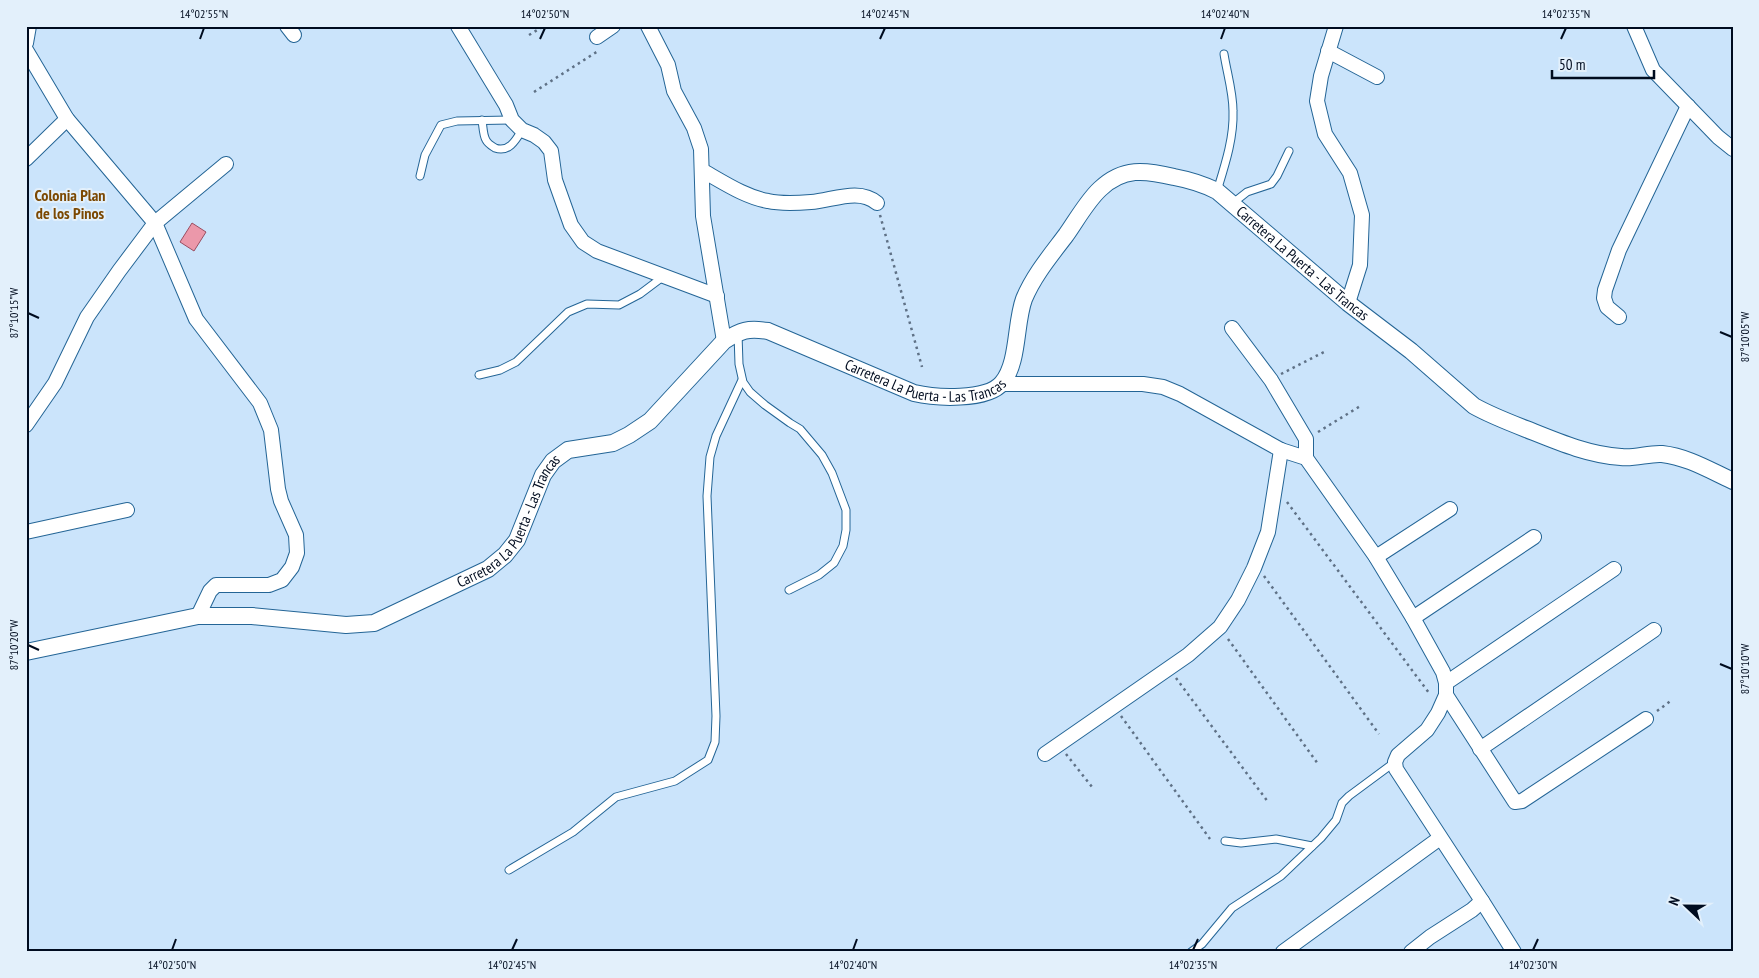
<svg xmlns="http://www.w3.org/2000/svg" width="1759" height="978" viewBox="0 0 1759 978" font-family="'PT Sans Narrow',sans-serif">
	<rect width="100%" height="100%" fill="#cbe4fb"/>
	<path fill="#eb98aa" stroke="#9a4e61" d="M192,223L206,232L194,251L180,242Z"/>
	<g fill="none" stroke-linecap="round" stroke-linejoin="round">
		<defs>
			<g id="service">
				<path d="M482,120C483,126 483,135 486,140C488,144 492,146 495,148C509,153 516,140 522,130"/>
				<path d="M420,176L425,155L441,125L457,121L512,120"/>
				<path d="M1217,191C1225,165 1234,138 1233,111C1233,92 1227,73 1224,54"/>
				<path d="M1233,203L1247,192L1271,184L1277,176L1289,151"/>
				<path d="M738,334L739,364L743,382L750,392L765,405L790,423L800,429L822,455L832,473L846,510V530L843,546L834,563L819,575L789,590"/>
				<path d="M479,375L500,370L516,362L568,312L587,304L619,305L640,294L664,276"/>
				<path d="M1225,841L1241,843L1276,839L1312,846"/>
				<path d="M509,870L573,832L616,797L675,781L708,760L715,742L716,716L707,496L710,457L716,436L742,380"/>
				<path d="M1191,952L1202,944L1232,908L1281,876L1321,838L1336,820L1342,803L1349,796L1395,762"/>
			</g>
			<g id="minor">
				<path d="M287,26L294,35"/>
				<path d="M458,26L506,105L512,120L522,130L534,135L544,142L551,151L555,180L571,225L583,242L597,251L717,296"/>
				<path d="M648,26L668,65L674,91L694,128L701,149L703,216L724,341"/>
				<path d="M1336,26L1321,76L1317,101L1325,134L1350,173L1362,215L1360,265L1348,303"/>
				<path d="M1634,26L1653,70L1718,137L1733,149"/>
				<path d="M597,37L613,26"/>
				<path d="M26,43L29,26"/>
				<path d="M26,50L67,119L155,223L196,319L260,403L271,430L278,489L281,501L296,535L297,553L292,567L282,580L269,585H216L210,591L198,616"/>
				<path d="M1328,51L1377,77"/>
				<path d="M26,159L67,119"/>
				<path d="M703,171C723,182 745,197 768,201C781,204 798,203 811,202C831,201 859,187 877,203"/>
				<path d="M1619,317L1607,307L1604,298L1605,290L1619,250L1688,106"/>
				<path d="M1232,328L1271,380L1306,439V458"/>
				<path d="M1001,384H1143L1163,387L1180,394L1281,450L1306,458L1376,557L1413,618L1443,672L1446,683V695L1438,713L1427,730L1398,755L1395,762L1396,769L1482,901L1472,910L1430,937L1411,952"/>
				<path d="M26,425L55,383L87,317L119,271L155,223L226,164"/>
				<path d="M26,532L127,510"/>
				<path d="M1376,557L1450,509"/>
				<path d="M1413,618L1534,537"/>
				<path d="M1446,683L1614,569"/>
				<path d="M1446,695L1515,802L1522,801L1646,719"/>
				<path d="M1480,749L1654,630"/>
				<path d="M1045,754L1188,655L1220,627L1238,600L1254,568L1268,532L1281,450"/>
				<path d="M1482,901L1514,952"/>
				<path d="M1283,952L1440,838"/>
			</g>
			<g id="tertiary">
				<path id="s1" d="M26,652L198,616H252L346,625L374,623L488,569L505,555L517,540L543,475L553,461L568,450L613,443L629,435L650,421L724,341C741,330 748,328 768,331L914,393C935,398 987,401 1002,383C1019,363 1015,323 1024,299C1034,275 1051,255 1066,235C1076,221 1087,201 1100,189C1123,167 1145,170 1174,177C1190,180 1203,184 1217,191L1348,303L1411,351L1474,406C1490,415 1508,422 1526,429C1556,441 1588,455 1621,457C1634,459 1649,453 1662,454C1688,457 1709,470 1733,481"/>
			</g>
		</defs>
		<use href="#service" stroke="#246596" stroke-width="9"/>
		<use href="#minor" stroke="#246596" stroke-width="16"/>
		<use href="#tertiary" stroke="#246596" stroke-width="18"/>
		<g stroke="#5f7186" stroke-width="2.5" stroke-dasharray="2.5 4" stroke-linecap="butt">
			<path d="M529,35L544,26"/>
			<path d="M534,92L598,51"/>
			<path d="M880,215L922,367"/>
			<path d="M1281,374L1324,352"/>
			<path d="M1318,432L1362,405"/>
			<path d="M1287,502L1429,693"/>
			<path d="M1264,576L1379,734"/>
			<path d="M1228,639L1318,764"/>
			<path d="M1176,678L1268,802"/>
			<path d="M1657,711L1672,700"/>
			<path d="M1121,716L1210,839"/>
			<path d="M1066,754L1092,787"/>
		</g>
		<use href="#service" stroke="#fff" stroke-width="7"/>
		<use href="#minor" stroke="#fff" stroke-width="14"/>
		<use href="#tertiary" stroke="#fff" stroke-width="16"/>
	</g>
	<path fill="none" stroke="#000c1f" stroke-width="2" d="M200,39L204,28M540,39L545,28M880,39L885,28M1221,39L1225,28M1561,39L1566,28M28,313L39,318M1720,332L1732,337M28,645L39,650M1720,664L1732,669M172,950L176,939M512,950L517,939M853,950L857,939M1193,950L1198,939M1533,950L1538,939"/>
	<g text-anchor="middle" stroke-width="4" stroke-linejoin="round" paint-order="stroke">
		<g font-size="15" fill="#000c1f" stroke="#e3f0fb">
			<text dy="5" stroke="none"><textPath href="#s1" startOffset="1578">Carretera La Puerta - Las Trancas</textPath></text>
			<text dy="5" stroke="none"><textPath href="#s1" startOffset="1038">Carretera La Puerta - Las Trancas</textPath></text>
			<text dy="5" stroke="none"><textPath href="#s1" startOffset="529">Carretera La Puerta - Las Trancas</textPath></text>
		</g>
		<g font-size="16" font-weight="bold" fill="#7b4802" stroke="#e3f0fb">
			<text x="70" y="201">Colonia Plan<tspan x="70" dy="18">de los Pinos</tspan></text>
		</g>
	</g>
	<rect width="1759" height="978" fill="none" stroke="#e3f0fb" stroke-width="55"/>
	<g transform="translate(1686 906) rotate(292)" stroke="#e3f0fb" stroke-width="4" paint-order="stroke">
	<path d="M0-4L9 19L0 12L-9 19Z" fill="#000c1f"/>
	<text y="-8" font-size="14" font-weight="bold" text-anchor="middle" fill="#000c1f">N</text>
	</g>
	<path d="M1552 70v8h102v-8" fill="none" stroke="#000c1f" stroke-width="2.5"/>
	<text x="1559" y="70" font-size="15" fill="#000c1f" stroke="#e3f0fb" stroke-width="4" paint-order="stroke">50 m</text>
	<rect x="28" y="28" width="1704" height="922" fill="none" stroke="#000c1f" stroke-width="2"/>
	<g font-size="12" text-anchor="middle" fill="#000c1f">
		<text x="204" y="18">14°02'55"N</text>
		<text x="545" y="18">14°02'50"N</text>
		<text x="885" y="18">14°02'45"N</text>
		<text x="1225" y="18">14°02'40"N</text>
		<text x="1566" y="18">14°02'35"N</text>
		<text transform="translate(14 313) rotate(-90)" y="4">87°10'15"W</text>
		<text transform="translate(1745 337) rotate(-90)" y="4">87°10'05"W</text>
		<text transform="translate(14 645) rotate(-90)" y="4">87°10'20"W</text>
		<text transform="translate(1745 669) rotate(-90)" y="4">87°10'10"W</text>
		<text x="172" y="969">14°02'50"N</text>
		<text x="512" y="969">14°02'45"N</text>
		<text x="853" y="969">14°02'40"N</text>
		<text x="1193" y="969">14°02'35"N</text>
		<text x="1533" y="969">14°02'30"N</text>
	</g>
</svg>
